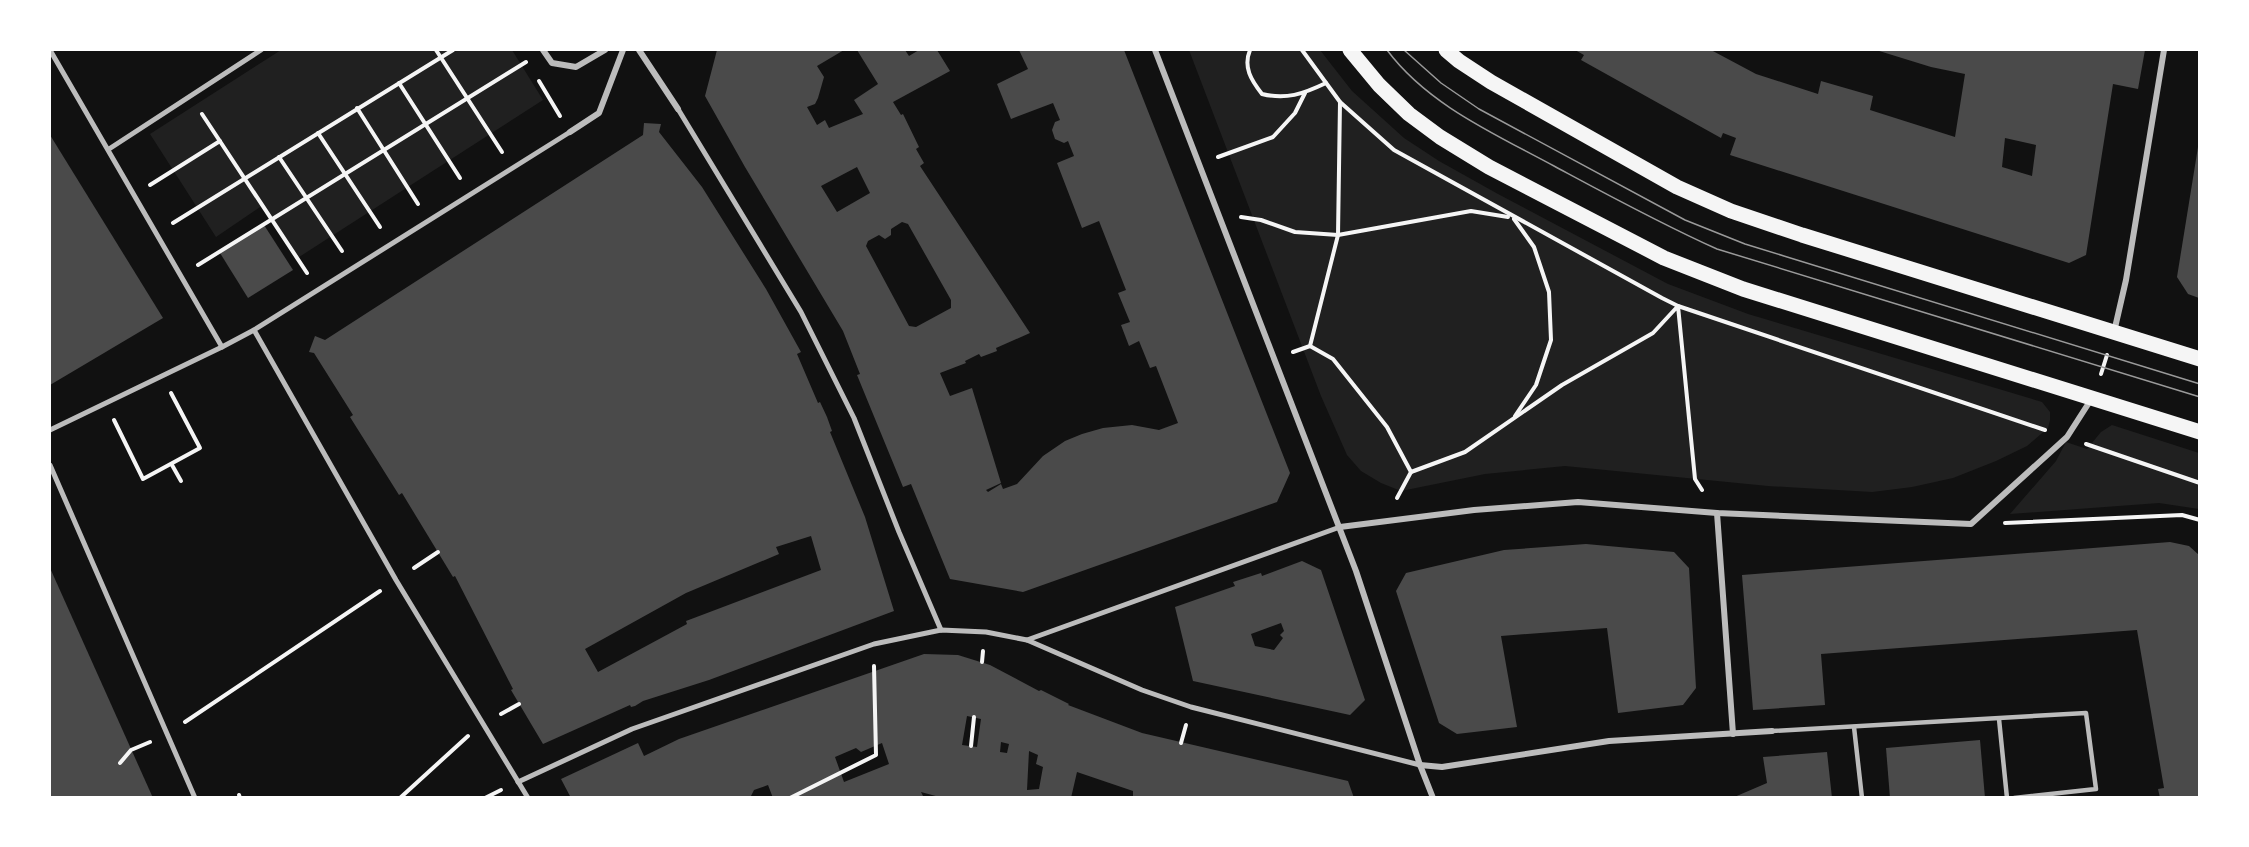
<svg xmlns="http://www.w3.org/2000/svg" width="2249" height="847" viewBox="0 0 2249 847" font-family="'Noto Sans',sans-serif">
	<rect width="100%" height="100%" fill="#111"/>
	<g fill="#202020">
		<path d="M281,50H512L543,100L296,259L263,205L216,237L150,134Z"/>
		<path d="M1189,50H1320L1352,91L1404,138L1439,161L1498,194L1668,284L1748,314L2042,402L2050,412V420L2048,428L2027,446L1996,461L1953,478L1912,487L1872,492L1768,486L1565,466L1485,474L1401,491L1381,483L1361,471L1347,455L1321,396Z"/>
		<path d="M2112,425L2199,453V509L2159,503L2010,514L2056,461L2066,442L2087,449L2101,432Z"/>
	</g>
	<g fill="#4a4a4a" fill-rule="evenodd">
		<path d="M717,50H844L817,66L824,77L818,98L815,104L807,107L817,125L825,120L829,128L863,114L854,100L878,84L857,50H905L909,56L919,50H937L950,71L893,102L901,115L903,114L919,147L916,149L924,163L920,166L1030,333L996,348L997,351L981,357L979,354L965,361L966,363L940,373L950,396L972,388L1001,483L986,490L988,492L1001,484L1003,489L1017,484L1043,456L1065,441L1082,434L1103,428L1132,425L1159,430L1178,423L1156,366L1150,368L1139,341L1129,346L1121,325L1130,322L1118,293L1126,290L1099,221L1082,228L1057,163L1074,156L1068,141L1064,143L1055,139L1052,130L1055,122L1060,120L1053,103L1011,119L997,84L1028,69L1019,50H1124L1290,473L1277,502L1023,592L950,579L911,484L903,487L857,375L860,374L843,331L745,167L705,96ZM857,167L870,193L837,212L821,186ZM902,222L908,224L951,300V308L916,327L909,326L866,246L868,241L879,235L885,239L891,235V229Z"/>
		<path d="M1575,50H1711L1756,74L1818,94L1821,81L1873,96L1870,110L1955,137L1965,74L1931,67L1876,50H2145L2138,89L2113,84L2086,255L2069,263L1730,155L1736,138L1723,133L1721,138L1581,60L1584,55ZM2005,138L2036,145L2032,176L2002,167Z"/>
		<path d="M644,123L661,124L659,132L702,187L766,289L801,352L797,354L818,403L820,402L827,417L832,431L830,432L865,517L894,611L709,680L643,701L635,706L631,707L630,705L543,744L511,690L513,689L455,576L453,577L402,493L399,495L350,417L353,415L314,353L309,352L315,336L325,340L643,135ZM811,536L821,570L686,621L687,624L598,672L585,649L686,593L779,554L776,547Z"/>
		<path d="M50,135L163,318L50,385Z"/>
		<path d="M2198,147L2199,148V298L2188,294L2177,277Z"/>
		<path d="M264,225L293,270L248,298L220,253Z"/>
		<path d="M2170,542L2189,546L2199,555V798H2160L2158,789L2164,788L2137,630L1821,654L1825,705L1753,710L1742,575Z"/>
		<path d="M1586,544L1674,552L1689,568L1696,688L1683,705L1618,713L1607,628L1501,636L1517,727L1457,734L1439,723L1396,591L1406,573L1504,550Z"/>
		<path d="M1302,561L1321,570L1365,700L1350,715L1193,681L1175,607L1235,586L1233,582L1261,573L1262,576ZM1281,623L1284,631L1280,635L1283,638L1274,650L1255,646L1251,634Z"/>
		<path d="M50,568L153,798H50Z"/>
		<path d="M924,654L958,655L990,665L1039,691L1041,690L1069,704L1068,705L1142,733L1348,781L1354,798H1133V791L1077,772L1071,798H943L921,792L924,798H773L768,785L754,790L750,798H571L561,779L638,743L644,756L679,739ZM967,716L981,719L977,747L962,745ZM1001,742L1009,744L1007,753L1000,752ZM882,743L889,764L844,782L835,757L856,748L861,752ZM1029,751L1038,755L1036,764L1043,767L1039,789L1027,790Z"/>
		<path d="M1980,740L1985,798H1890L1886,748Z"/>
		<path d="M1827,752L1832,798H1732L1767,783L1763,757Z"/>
	</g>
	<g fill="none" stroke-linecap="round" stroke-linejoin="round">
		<g stroke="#f5f5f5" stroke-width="4">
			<path d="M436,50L502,152"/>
			<path d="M1250,50C1243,67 1251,80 1262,94C1286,100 1303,94 1326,83"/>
			<path d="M1302,50L1340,102L1394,150L1662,298L1678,306L2045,430"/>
			<path d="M539,81L560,116"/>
			<path d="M399,83L460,178"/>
			<path d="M357,108L418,204"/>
			<path d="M202,114L307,273"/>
			<path d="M318,133L380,227"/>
			<path d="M279,157L342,251"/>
			<path d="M1218,157L1273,137L1295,113L1305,93"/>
			<path d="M150,185L220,141"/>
			<path d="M1241,217L1261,220L1295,232L1338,235L1471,211L1508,217"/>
			<path d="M1514,219L1534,247L1549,292L1551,340L1536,385L1515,416"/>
			<path d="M173,223L453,50"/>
			<path d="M198,265L526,62"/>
			<path d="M1310,346L1333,359L1387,427L1411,472L1397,498"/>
			<path d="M1293,352L1310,346L1338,235L1340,102"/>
			<path d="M2101,374L2107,355"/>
			<path d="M114,420L143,479L200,448L171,393"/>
			<path d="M2086,444L2200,483"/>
			<path d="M172,465L181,481"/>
			<path d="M1411,472L1465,452L1562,385L1653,333L1678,306L1695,479L1702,490"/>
			<path d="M2005,523L2182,515L2200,520"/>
			<path d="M414,568L438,552"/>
			<path d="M982,662L983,651"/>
			<path d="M501,714L519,704"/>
			<path d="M185,722L380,591"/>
			<path d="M1181,743L1186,725"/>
			<path d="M971,746L974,717"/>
			<path d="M120,763L131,750L150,742"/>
			<path d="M239,795L240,798"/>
			<path d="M400,798L468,736"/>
			<path d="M485,798L501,790"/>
			<path d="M790,798L876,755L874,666"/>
		</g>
		<g stroke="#bcbcbc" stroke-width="4.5">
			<path d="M1999,719L2007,798"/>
			<path d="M1854,727L1862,798"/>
			<path d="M1772,731L2086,713L2096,789L2014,798"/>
		</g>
		<g stroke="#bcbcbc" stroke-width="5">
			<path d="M50,50L222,347"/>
			<path d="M678,109L801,312L854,418L899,532L941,630"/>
			<path d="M109,149L261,50"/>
			<path d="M254,330L396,580L528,798"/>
			<path d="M50,430L222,347L254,330L570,132"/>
			<path d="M50,465L195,798"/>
			<path d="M1027,640L1142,690L1191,707L1420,765"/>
			<path d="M518,782L632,729L874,644L941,630L986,632L1027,640L1340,527"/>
		</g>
		<g stroke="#bcbcbc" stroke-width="6">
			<path d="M543,50L552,63L576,67L605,50"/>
			<path d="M639,50L678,109"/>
			<path d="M1155,50L1356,571L1420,765L1433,798"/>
			<path d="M570,132L599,113L623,50"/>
			<path d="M2114,332L2126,280L2164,50"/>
			<path d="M1717,513L1733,734"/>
			<path d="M1340,527L1474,510L1578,502L1717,513L1971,524L2067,437L2092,398"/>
			<path d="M1420,765L1442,767L1609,741L1772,731"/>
		</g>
		<g stroke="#f5f5f5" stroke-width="15">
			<path d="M1350,50L1379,85L1409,114L1440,137L1489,167L1664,258L1743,289L2200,432"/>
			<path d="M1446,50L1459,61L1491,82L1677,187L1731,211L1802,235L2200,359"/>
		</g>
		<g stroke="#9a9a9a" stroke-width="1.5">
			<path d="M1387,50C1428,105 1495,134 1554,166C1608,195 1661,224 1717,249L2200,397"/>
			<path d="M1404,50L1441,83L1479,109L1685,220L1745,244L2200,384"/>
		</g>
	</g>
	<rect width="2249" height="847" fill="none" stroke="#ffffff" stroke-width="102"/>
</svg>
